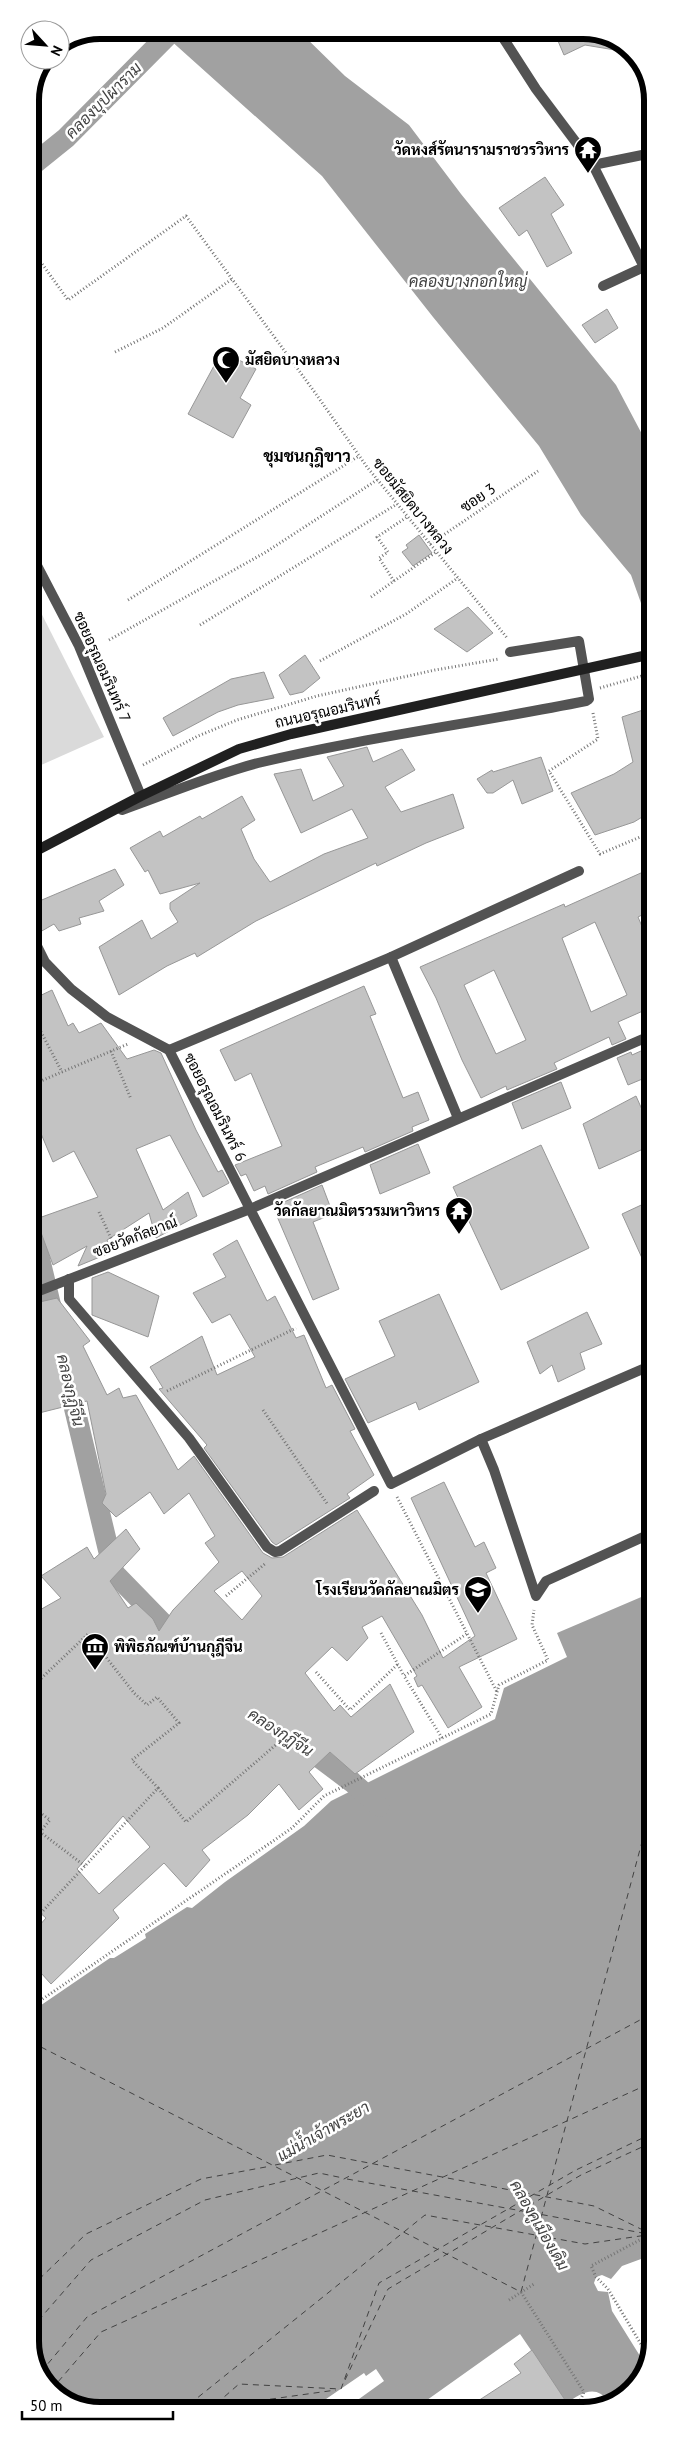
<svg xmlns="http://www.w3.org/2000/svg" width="683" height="2441" viewBox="0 0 683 2441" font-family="'PT Sans',Sarabun,sans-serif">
	<rect width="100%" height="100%" fill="#fff"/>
	<path fill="#dadada" d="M30,591L104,737L30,770Z"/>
	<g fill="#a1a1a1">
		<path d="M159,30H298L345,76L409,125L461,194L616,385L652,453V479L642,488L652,501V634L631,575L581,515L539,446L433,317L322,176Z"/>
		<path d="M653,1592V2342L651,2348L640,2356L644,2366L636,2387L609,2403C597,2383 581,2393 567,2403L520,2334L413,2410L94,2411L53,2394L31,2355V2012L110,1958H114L146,1938L145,1934L187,1907L192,1908L225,1882L304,1826L331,1801L495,1719L504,1688L567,1657L557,1633Z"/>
	</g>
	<g fill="#fff">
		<path d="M641,2259L653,2260V2342L651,2348L640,2356L612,2311L608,2292L598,2291L594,2283L596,2277L602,2275L611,2279L622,2266Z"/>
		<path d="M376,2369L384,2381L359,2399L367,2410H356L351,2403L341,2410H310L364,2373L366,2376Z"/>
	</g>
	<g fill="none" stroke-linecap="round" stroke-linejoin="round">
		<g stroke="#a1a1a1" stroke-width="21">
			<path d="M30,167L66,138L173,30"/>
			<path d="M31,1223L56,1328"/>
			<path d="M67,1377L114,1573L184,1645"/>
			<path d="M300,1743L352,1782L379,1806"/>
		</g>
		<g stroke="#424242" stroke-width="1" stroke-dasharray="6 5" stroke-linecap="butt">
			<path d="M41,2047L521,2292L653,1801"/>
			<path d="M275,2165L327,2155L594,2206L651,2234L647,2171L653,2163"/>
			<path d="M347,2179L648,2234"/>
			<path d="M651,2231L653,2224"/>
			<path d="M31,2287L86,2234L201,2179L271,2166"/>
			<path d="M31,2329L91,2260L205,2200L319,2173L343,2178"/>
			<path d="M41,2372L87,2317L653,2013"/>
			<path d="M345,2380L388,2289L581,2175L653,2142"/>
			<path d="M51,2390L101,2332L653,2082"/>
			<path d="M240,2410L250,2402L336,2390"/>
			<path d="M181,2411L425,2215L585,2244L647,2235"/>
			<path d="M208,2411L239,2384L341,2389L379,2283L576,2170L653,2133"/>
		</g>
	</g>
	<g fill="#c3c3c3" stroke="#979797" fill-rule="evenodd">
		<path d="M551,31H592L629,47L627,52L585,45L564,55L558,41L551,40Z"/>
		<path d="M545,177L564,205L551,214L572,253L547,267L527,230L519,236L499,208Z"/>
		<path d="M607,309L618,328L595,343L582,325Z"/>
		<path d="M222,351L256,369L240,398L251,405L233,438L188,414Z"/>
		<path d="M419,535L432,553L413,566L402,552L408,548L406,545Z"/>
		<path d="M468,607L493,633L467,652L434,629Z"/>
		<path d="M305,655L320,678L303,692L290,695L279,675Z"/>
		<path d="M264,672L274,698L238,705L218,712L173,736L163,718L231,679Z"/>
		<path d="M652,707V811L634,822L595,835L571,793L614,774L633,762L622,717Z"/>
		<path d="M367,747L373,762L402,749L415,770L385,787L401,812L453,794L464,828L426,843L377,866L376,863L256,921L197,957L195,953L167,966L119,995L99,947L142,920L151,939L178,922L170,909V903L200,883L160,894L148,870L145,872L130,848L160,831L163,837L200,816L202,819L242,796L255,820L241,829L254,859L270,882L324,854L368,838L352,809L301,833L274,774L301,769L313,801L344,786L327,757Z"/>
		<path d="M541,757L553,791L522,804L513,780L493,793H487L477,779L492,770L493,772Z"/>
		<path d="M652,868V910L638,917L652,950V1007L618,1022L626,1039L612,1045L609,1037L554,1063L557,1069L507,1090L506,1086L481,1098L462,1060L436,998L420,967L564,904L565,907ZM595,922L627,995L591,1012L562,938ZM494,970L526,1040L496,1054L464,985Z"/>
		<path d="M115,869L124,885L99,901L104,911L79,918L81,924L59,931L54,924L40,932L31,916L30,905Z"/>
		<path d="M364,986L376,1014L370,1016L403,1098L418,1092L429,1120L412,1127L413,1131L365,1152L363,1147L315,1167L317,1172L268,1194L265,1186L254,1191L246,1174L241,1176L235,1165L282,1146L251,1073L235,1081L220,1050Z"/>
		<path d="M52,990L68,1026L73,1023L79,1033L101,1023L127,1059L154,1050L161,1053L196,1130L218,1172L222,1170L229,1183L203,1197L170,1135L136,1149L163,1210L188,1192L197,1216L156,1238L149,1213L107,1240L112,1252L78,1266L87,1246L53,1265L36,1219L98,1197L74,1151L53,1162L31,1110V1000Z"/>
		<path d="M652,1046V1075L628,1085L617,1058L631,1052L632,1055Z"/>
		<path d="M561,1082L571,1108L522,1129L512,1103Z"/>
		<path d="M636,1096L652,1132V1145L599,1169L583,1124Z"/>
		<path d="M418,1144L430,1173L380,1194L370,1165Z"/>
		<path d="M541,1145L589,1248L501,1290L453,1187Z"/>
		<path d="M322,1185L333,1214L313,1222L339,1289L313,1300L273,1207Z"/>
		<path d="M652,1200V1280L622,1214Z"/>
		<path d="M237,1240L267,1301L275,1296L296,1338L304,1335L326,1388L332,1385L355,1429L350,1431L374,1475L347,1494L350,1498L276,1545L272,1542L204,1448L207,1445L159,1389L163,1388L150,1367L202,1336L217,1375L255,1357L230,1314L212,1323L193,1293L226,1277L213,1254Z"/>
		<path d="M108,1272L159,1296L148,1337L92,1315V1278Z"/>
		<path d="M439,1294L479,1382L419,1410L416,1402L368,1423L345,1379L395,1356L379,1321Z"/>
		<path d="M57,1298L90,1341L83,1346L107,1395L119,1388L123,1398L136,1395L178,1470L194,1456L263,1553L272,1558L283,1557L357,1510L422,1615L443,1658L475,1636L411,1498L444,1482L475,1547L484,1542L496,1568L486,1573L517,1639L459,1667L482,1707L448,1728L422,1685L418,1687L414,1678L417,1676L382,1616L362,1627L368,1638L347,1661L332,1647L305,1673L334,1711L340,1705L351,1717L390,1684L414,1732L355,1774L330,1752L309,1772L323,1789L299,1810L279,1784L248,1815L202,1850L210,1860L186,1887L164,1863L113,1910L119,1918L51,1984L31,1962V1935L46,1918L31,1905V1615L61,1598L41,1576L87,1547L94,1559L126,1529L140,1549L110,1581L128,1608L136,1603L153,1619L159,1631L173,1610L219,1562L205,1543L215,1536L189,1493L164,1514L150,1492L116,1517L102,1503L106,1494L87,1401L31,1415V1304ZM242,1571L262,1596L242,1620L214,1591ZM123,1816L150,1847L99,1894L77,1869Z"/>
		<path d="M587,1312L602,1344L580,1353L585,1369L558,1382L552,1365L540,1374L527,1342Z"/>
		<path d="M532,2350L567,2403L556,2410H464L521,2373L514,2364Z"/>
	</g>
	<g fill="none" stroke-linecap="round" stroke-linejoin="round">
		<g stroke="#757575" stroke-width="3" stroke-dasharray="1 2.5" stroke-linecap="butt">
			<path d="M30,247L68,300L186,216L316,394L367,467L508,639"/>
			<path d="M115,352L163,328L232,279"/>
			<path d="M430,544L538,471"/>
			<path d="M394,581L379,558L388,552L377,537L407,517"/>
			<path d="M371,597L436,552"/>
			<path d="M128,600L359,456"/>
			<path d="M200,625L397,504"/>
			<path d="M109,640L266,552L377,480"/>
			<path d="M320,661L406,614L458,578"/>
			<path d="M600,688L652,673"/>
			<path d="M593,713L598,739L549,771L600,854L652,832"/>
			<path d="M143,765L198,736L237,720L317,696L435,670L499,659"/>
			<path d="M31,1013L62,1072"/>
			<path d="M111,1051L131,1099"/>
			<path d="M36,1083L128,1044"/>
			<path d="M99,1212L115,1247"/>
			<path d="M167,1391L296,1328"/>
			<path d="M263,1410L328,1505"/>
			<path d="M397,1497L497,1692"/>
			<path d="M226,1596L266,1563"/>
			<path d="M381,1633L404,1676"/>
			<path d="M316,1672L350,1710L398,1664"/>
			<path d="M31,1688L88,1634L134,1693L147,1705L157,1697L179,1723L132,1760L158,1788L39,1915L31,1908"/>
			<path d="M442,1738L404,1676L468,1633"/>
			<path d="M158,1788L186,1822L278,1743"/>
			<path d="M31,1806L50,1820L40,1832L85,1866"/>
			<path d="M31,2007L292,1828L324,1796L491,1714L499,1685L548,1660L532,1625L534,1610"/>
			<path d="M31,2034L41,2047"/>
			<path d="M521,2292L584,2392L576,2410"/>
			<path d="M509,2300L534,2284"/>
			<path d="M648,2356L608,2289L596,2277L591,2266L651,2234"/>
			<path d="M579,2402L597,2410"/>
		</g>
		<g stroke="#535353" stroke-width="10">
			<path d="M593,165L652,153"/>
			<path d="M603,286L644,267"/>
			<path d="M122,810C167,794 212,775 258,763C367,737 477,723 586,701L589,699L579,641L510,652"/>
			<path d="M391,957L458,1118"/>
			<path d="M652,1035L250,1209L391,1484L481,1439L494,1470L536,1596L546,1581L652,1533"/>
			<path d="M169,1050L391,957L579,871"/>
			<path d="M69,1279V1299L189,1438L267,1547L275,1552L280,1551L374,1491"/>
			<path d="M481,1439L652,1365"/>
		</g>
		<g stroke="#535353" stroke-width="10">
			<path d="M498,30L536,89L593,165L652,283"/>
			<path d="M30,552L79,646L141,796"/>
			<path d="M31,934L45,962L71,989L107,1017L169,1050L250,1209L31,1294"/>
		</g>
		<path stroke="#202020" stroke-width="10" d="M30,854L141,796L239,749L291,734L652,654"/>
	</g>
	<defs>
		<symbol id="temple-pin" viewBox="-11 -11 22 30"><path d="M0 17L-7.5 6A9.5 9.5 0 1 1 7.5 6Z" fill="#000" stroke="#fff"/><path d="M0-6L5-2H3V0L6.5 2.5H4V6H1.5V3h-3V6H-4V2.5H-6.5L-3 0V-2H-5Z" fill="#fff"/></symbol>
		<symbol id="mosque-pin" viewBox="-11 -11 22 30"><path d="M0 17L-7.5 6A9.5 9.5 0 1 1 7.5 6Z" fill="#000" stroke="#fff"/><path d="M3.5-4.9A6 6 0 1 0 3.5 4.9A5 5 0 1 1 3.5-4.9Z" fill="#fff"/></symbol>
		<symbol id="school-pin" viewBox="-11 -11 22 30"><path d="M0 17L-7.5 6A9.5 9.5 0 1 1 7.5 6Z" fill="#000" stroke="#fff"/><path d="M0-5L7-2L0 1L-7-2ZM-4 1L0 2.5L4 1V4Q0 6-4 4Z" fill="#fff"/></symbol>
		<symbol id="museum-pin" viewBox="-11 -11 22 30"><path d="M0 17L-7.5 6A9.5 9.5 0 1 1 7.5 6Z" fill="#000" stroke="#fff"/><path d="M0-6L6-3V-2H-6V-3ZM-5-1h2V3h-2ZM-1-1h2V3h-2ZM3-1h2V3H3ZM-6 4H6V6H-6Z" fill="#fff"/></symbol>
	</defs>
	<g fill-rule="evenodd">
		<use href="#temple-pin" x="572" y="134" width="32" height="43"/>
		<use href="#mosque-pin" x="210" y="344" width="32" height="43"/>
		<use href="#temple-pin" x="443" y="1195" width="32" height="43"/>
		<use href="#school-pin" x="462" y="1574" width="32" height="43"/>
		<use href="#museum-pin" x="79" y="1631" width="32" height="43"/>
	</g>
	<g text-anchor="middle" stroke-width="5" stroke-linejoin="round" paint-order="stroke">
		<g font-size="15" font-weight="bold" fill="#000" stroke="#fff" text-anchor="end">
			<text x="569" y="155">วัดหงส์รัตนารามราชวรวิหาร</text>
			<text x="245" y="365" text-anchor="start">มัสยิดบางหลวง</text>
			<text x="440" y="1216">วัดกัลยาณมิตรวรมหาวิหาร</text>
			<text x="459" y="1595">โรงเรียนวัดกัลยาณมิตร</text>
			<text x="114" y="1652" text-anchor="start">พิพิธภัณฑ์บ้านกุฎีจีน</text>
		</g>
		<g font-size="15" fill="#000" stroke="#fff">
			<text transform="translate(478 498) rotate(-34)" y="5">ซอย 3</text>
			<text transform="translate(413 506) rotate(51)" y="5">ซอยมัสยิดบางหลวง</text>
			<text transform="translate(102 667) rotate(66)" y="5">ซอยอรุณอมรินทร์ 7</text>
			<text transform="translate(328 711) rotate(-13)" y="5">ถนนอรุณอมรินทร์</text>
			<text transform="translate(215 1107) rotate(63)" y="5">ซอยอรุณอมรินทร์ 6</text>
			<text transform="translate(135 1237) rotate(-21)" y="5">ซอยวัดกัลยาณ์</text>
		</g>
		<g font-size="16" font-style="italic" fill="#424242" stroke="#fff">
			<text transform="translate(103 100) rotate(-45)" y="6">คลองบุปผาราม</text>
			<text x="468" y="287">คลองบางกอกใหญ่</text>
			<text transform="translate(71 1390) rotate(77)" y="6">คลองกุฎีจีน</text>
			<text transform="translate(281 1732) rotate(33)" y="6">คลองกุฎีจีน</text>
			<text transform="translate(323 2131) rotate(-30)" y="6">แม่น้ำเจ้าพระยา</text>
			<text transform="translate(540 2225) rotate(60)" y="6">คลองคูเมืองเดิม</text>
		</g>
		<g font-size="16" font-weight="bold" fill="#000" stroke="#fff">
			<text x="307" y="462">ชุมชนกุฎิขาว</text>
		</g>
	</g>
	<path d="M0 0H683V2441H0ZM100 39H583A61 61 0 0 1 644 100V2341A61 61 0 0 1 583 2402H100A61 61 0 0 1 39 2341V100A61 61 0 0 1 100 39Z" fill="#fff" fill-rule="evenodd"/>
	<path fill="none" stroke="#000" stroke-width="6" d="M100 39H583A61 61 0 0 1 644 100V2341A61 61 0 0 1 583 2402H100A61 61 0 0 1 39 2341V100A61 61 0 0 1 100 39Z"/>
	<g transform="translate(45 45) rotate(116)"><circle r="24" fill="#ffffff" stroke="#999999"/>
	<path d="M0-4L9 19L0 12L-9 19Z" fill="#000000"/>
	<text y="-8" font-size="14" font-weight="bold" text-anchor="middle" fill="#000000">N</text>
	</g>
	<path d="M22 2411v8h151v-8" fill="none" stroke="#000000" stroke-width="2.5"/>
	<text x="30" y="2411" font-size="15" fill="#000000" stroke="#ffffff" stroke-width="4" paint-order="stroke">50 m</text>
</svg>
